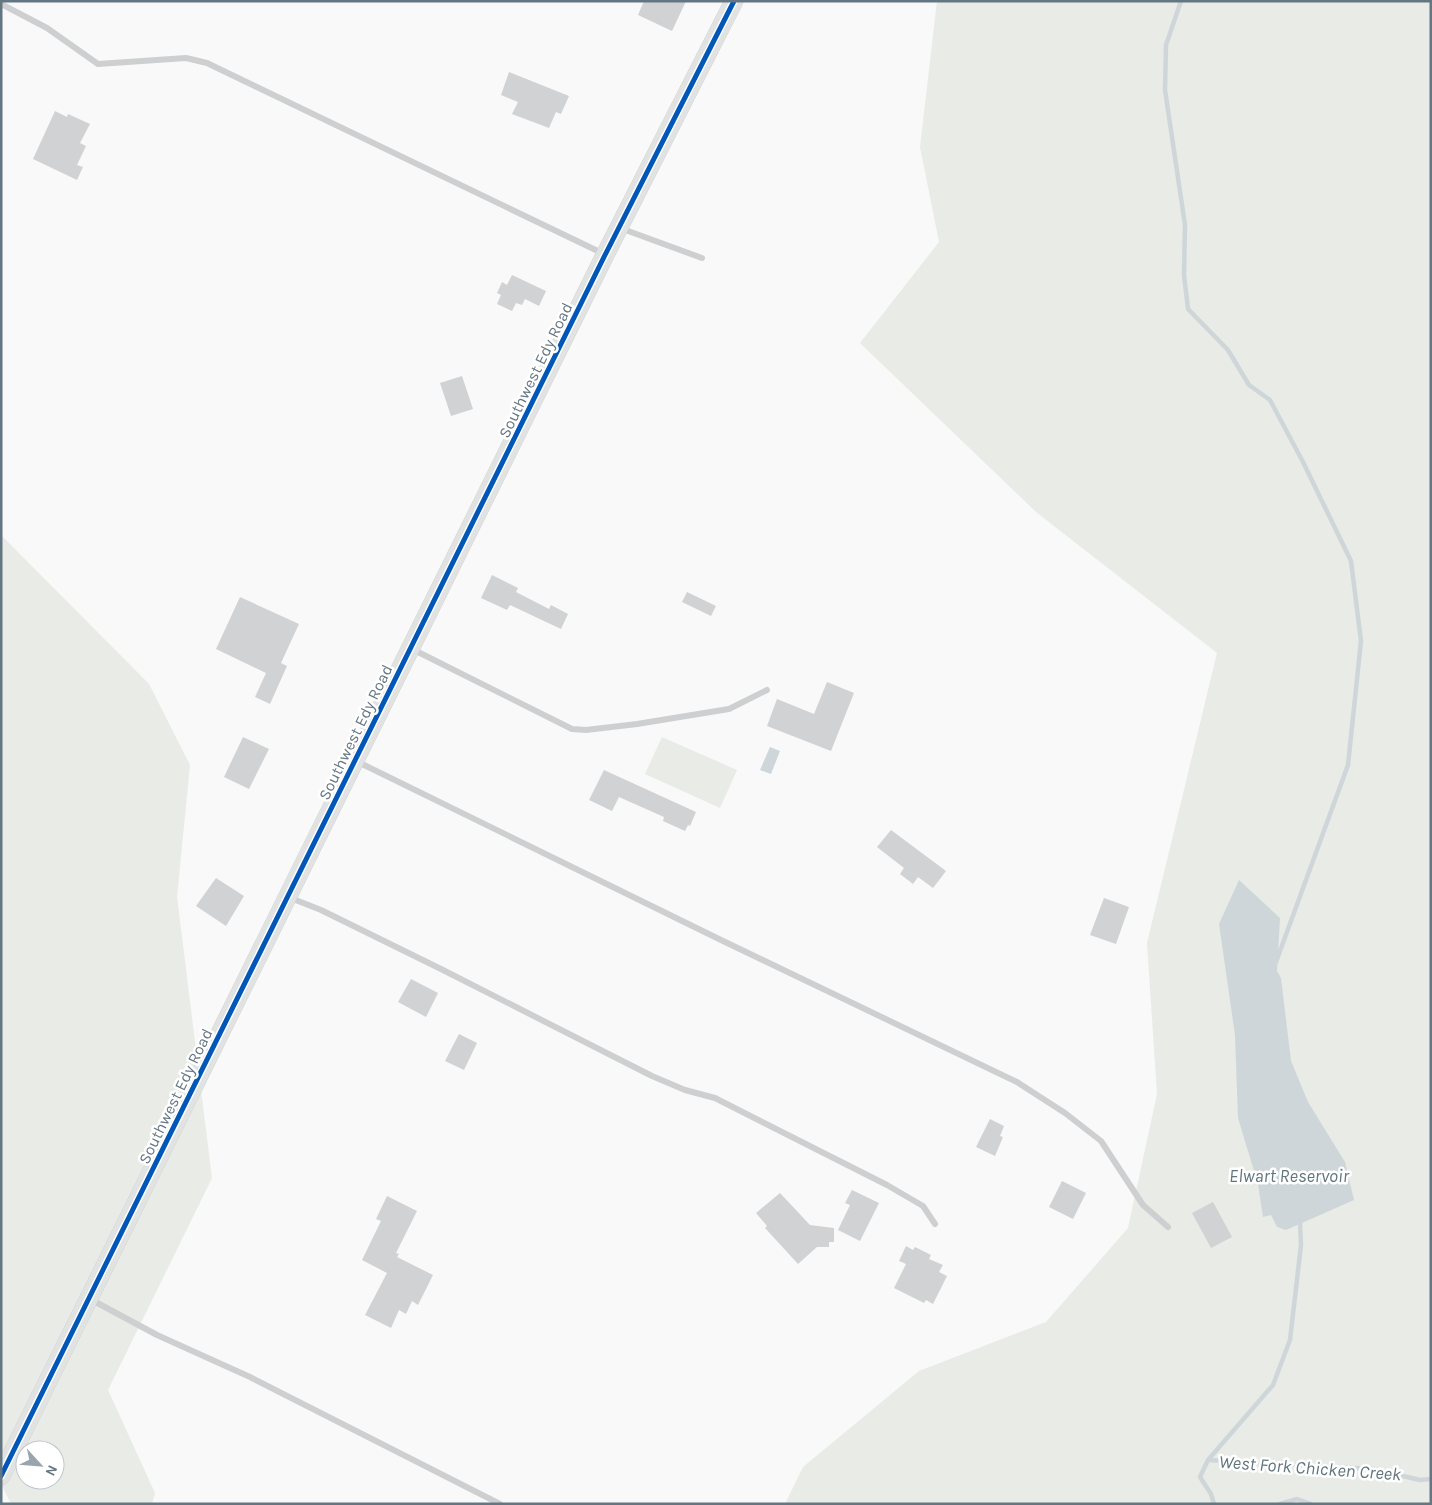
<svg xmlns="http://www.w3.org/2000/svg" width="1432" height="1505" viewBox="0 0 1432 1505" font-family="Karla,sans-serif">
	<rect width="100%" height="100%" fill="#f9f9f9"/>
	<g fill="#e8ebe6" fill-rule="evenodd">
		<path d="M937,1H1431V1504H785L803,1467L919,1371L1046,1322L1128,1228L1157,1094L1147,943L1217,653L1036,512L860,343L939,242L920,147Z"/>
		<path d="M1,535L149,684L190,765L177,897L212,1178L108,1390L155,1493L152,1504H11L1,1484ZM25,1450H55V1480H25Z"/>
		<path d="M662,737L737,770L720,808L645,774Z"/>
	</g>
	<g fill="#ced6d9">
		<path d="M770,747L780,751L771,774L760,770Z"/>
		<path d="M1239,880L1280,918L1277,971L1281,978L1291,1061L1308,1102L1345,1162L1354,1200L1286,1230L1277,1227L1271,1215L1263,1217L1258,1184L1238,1118L1235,1035L1219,924Z"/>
	</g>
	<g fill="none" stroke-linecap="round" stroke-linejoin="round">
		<g stroke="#ced6d9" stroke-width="4.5">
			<path d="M1181,1L1166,45L1165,90L1185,225L1184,275L1188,309L1228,350L1249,385L1270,400L1303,462L1351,561L1361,641L1348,765L1276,962"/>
			<path d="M1208,1460L1373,1469L1420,1480L1431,1479"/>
			<path d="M1214,1504L1211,1494L1200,1477L1208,1460L1273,1385L1290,1340L1301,1245L1300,1223L1297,1218"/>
			<path d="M1280,1504L1297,1499L1311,1504"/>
		</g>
	</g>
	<g fill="#d0d2d3">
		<path d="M644,1H686L672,31L638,15Z"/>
		<path d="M509,72L569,96L561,114L556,112L549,128L512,114L518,102L501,95Z"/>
		<path d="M55,111L67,117L68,114L90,124L80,143L86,146L77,165L83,167L77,180L33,159Z"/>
		<path d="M512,275L546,291L539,306L525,299L522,305L516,303L512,311L497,304L501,295L497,293L502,282L507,285Z"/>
		<path d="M462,376L473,409L451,416L440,383Z"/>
		<path d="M492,575L518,588L516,592L549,609L551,605L568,614L561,629L510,605L507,610L481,598Z"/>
		<path d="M687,592L716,606L711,616L682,602Z"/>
		<path d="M240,597L299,624L281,663L287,666L270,704L255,697L266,673L216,649Z"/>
		<path d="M827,682L854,693L831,751L767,726L777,699L814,714Z"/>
		<path d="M243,737L269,749L249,789L224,777Z"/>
		<path d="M604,770L696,812L690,826L688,825L685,831L663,821L664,817L619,797L612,811L589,800Z"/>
		<path d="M891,830L946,871L933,888L918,877L913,884L900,874L904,868L877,847Z"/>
		<path d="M216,878L244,896L226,926L196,906Z"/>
		<path d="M1104,898L1129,907L1116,944L1090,935Z"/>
		<path d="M411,979L438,993L426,1017L398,1002Z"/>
		<path d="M459,1034L477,1043L464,1070L445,1061Z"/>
		<path d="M990,1119L1004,1126L1000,1136L1003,1137L995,1156L976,1147Z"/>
		<path d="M1062,1181L1086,1193L1073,1219L1049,1207Z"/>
		<path d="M852,1190L879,1203L860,1241L838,1230L850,1205L845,1203Z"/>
		<path d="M780,1193L810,1225L834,1228V1242H829V1247H817L798,1264L765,1228L767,1226L756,1213Z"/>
		<path d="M387,1196L417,1211L396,1253L399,1254L397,1257L433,1275L418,1305L412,1301L406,1314L399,1310L391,1328L365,1315L387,1273L362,1260L381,1221L376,1219Z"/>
		<path d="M1213,1202L1232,1237L1211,1248L1192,1213Z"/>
		<path d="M906,1246L913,1250L915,1247L931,1255L929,1259L943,1265L939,1272L947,1276L933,1304L926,1300L924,1303L894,1288L906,1264L899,1261Z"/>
	</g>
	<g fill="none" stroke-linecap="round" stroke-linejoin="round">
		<defs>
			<path id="secondary" d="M1,1476L605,255L734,1"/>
		</defs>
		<use href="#secondary" stroke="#d5d6d7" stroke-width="19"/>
		<g stroke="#cecfd0" stroke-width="6">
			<path d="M1,4L47,28L98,64L186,58L207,63L604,254"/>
			<path d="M620,228L702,258"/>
			<path d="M412,649L572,729L586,730L637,724L729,709L767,690"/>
			<path d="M356,761L721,940L1017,1082L1065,1113L1101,1141L1143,1205L1168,1227"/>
			<path d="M288,897L321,910L441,969L652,1076L685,1090L715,1098L887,1185L923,1206L935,1224"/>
			<path d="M90,1299L157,1335L250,1377L500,1504"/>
		</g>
		<use href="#secondary" stroke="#e1e2e2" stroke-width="18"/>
		<defs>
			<path id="cycleway" d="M1,1476L605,255L734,1"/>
		</defs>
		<use href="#cycleway" stroke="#fff" stroke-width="8"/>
		<use href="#cycleway" stroke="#0057b8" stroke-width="5"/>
	</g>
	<g text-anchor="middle" stroke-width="5" stroke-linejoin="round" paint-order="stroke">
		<g font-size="16" fill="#657683" stroke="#fff">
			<text transform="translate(535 370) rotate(-64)" y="6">Southwest Edy Road</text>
			<text transform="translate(355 732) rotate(-64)" y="6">Southwest Edy Road</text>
			<text transform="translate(175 1096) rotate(-64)" y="6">Southwest Edy Road</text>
		</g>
		<g font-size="18" font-style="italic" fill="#60757c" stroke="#fff">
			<text x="1289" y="1182">Elwart Reservoir</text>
			<text transform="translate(1310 1468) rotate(4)" y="6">West Fork Chicken Creek</text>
		</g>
	</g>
	<rect width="1432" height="1505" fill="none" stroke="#657683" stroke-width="5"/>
	<g transform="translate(40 1465) rotate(116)"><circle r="24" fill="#ffffff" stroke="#c1c8cd"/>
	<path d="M0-4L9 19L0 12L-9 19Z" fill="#99a4ac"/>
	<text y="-8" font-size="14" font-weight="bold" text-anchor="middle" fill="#657683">N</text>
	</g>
</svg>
